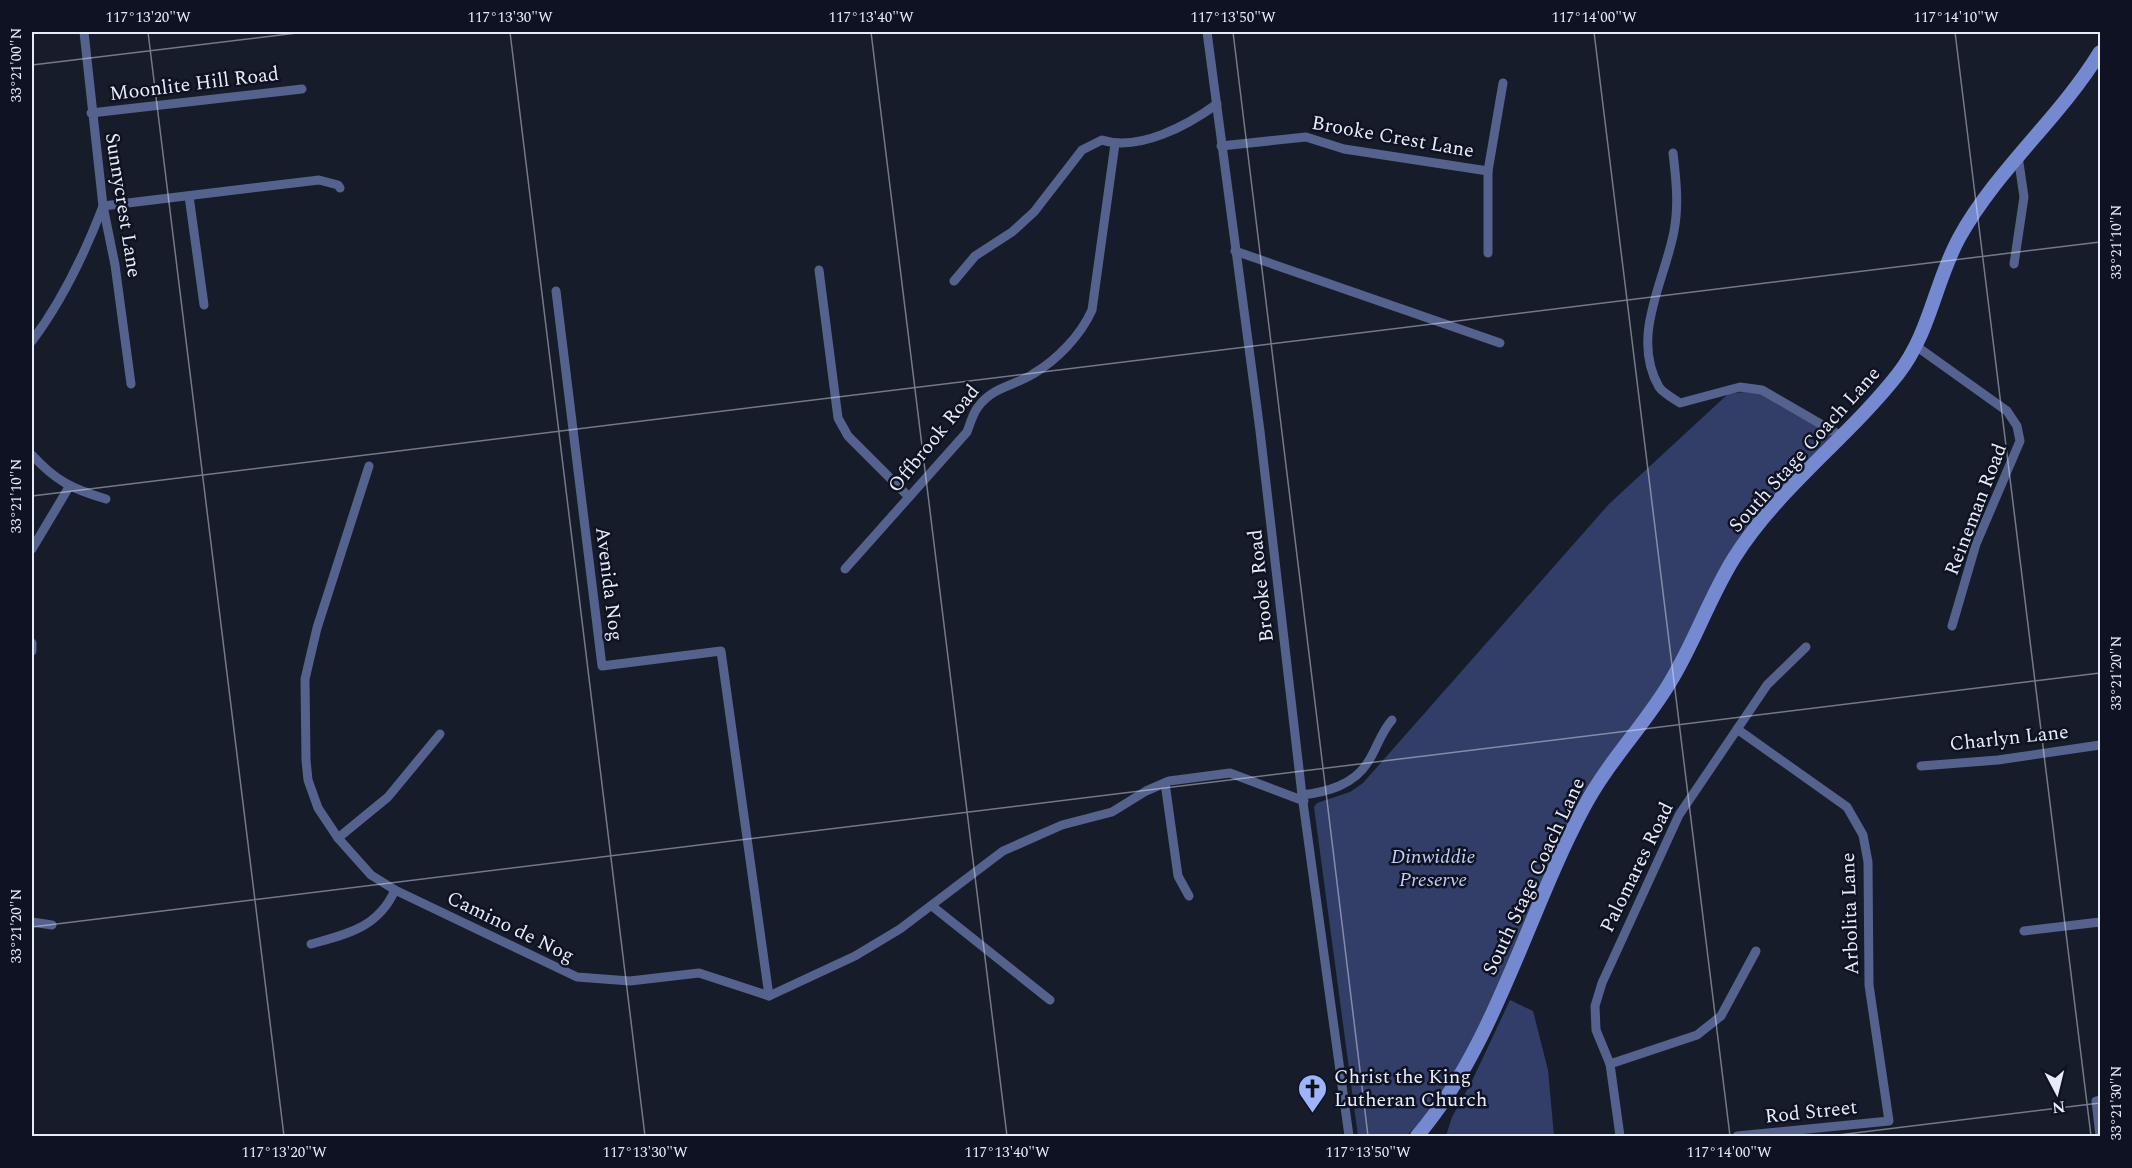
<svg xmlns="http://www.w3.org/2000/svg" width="2132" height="1168" viewBox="0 0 2132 1168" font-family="Spectral,serif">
	<rect width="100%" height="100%" fill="#171c2b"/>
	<g fill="#323e68">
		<path d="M1752,391L1775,393L1804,413L1833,437L1802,467L1706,610L1661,687L1578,814L1478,1032L1428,1115L1406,1136H1358L1314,807L1317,803L1350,792L1363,783L1609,504L1728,394Z"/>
		<path d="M1510,1000L1533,1011L1548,1070L1554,1136H1446L1452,1117L1472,1081Z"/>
	</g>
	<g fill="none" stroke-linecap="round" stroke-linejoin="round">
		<g stroke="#55628d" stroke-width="9">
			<path d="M84,32L103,206L115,265L131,384"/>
			<path d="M1207,32L1260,431L1302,795L1349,1136"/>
			<path d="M91,113L302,89"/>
			<path d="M1221,146L1306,137L1344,149L1488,171"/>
			<path d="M1673,153C1676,178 1679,205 1674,231C1665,281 1630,336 1659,387C1663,393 1674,399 1680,403L1740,387L1762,390L1843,437"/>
			<path d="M189,196L204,305"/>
			<path d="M1235,251L1500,343"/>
			<path d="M1488,253V171L1503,83"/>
			<path d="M2014,264L2024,197L2018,156"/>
			<path d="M819,270L838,418L848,436L909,497"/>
			<path d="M954,281L975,256L1012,232L1034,212L1082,150L1102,140C1139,152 1188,125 1217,104"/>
			<path d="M556,291L602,666L721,651L769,996"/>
			<path d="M32,341C62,301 85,253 103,206L319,180L338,185L340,188"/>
			<path d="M1916,346L2007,411L2017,426L2020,441L1976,544L1952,626"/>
			<path d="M32,455C56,481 72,489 106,499"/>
			<path d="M369,466L317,628L305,679L306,760L308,780L318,808L338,838L371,875L395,890L577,977L630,981L699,973L769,996L855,956L900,929L1003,851L1062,825L1112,812L1146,791L1169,781L1230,773L1304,801"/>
			<path d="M32,549L69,487"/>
			<path d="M845,569L967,432C970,424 973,413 978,407C992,387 1014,386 1033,374C1057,360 1081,335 1092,310L1115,144"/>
			<path d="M32,643V651"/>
			<path d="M1921,766L1998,760L2100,745"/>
			<path d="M1165,783L1178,876L1189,896"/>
			<path d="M1302,795C1327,792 1354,785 1368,762C1377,748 1381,732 1392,720"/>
			<path d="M338,838L388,797L440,734"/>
			<path d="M932,906L1050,1000"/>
			<path d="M32,922L52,925"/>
			<path d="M2024,931L2100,922"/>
			<path d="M311,944C347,934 378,928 395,890"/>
			<path d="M1610,1064L1697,1035L1721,1016L1756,951"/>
			<path d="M1620,1136L1610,1064L1596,1030L1595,1006L1602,983L1679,815L1767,685L1806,647"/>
			<path d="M1737,1136L1889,1121L1869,985L1868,862L1863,835L1847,807L1737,729"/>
			<path d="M2100,1136L2096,1101L2100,1100"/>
		</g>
		<path stroke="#7489cf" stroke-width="14" d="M1417,1136C1496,1044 1527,913 1584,807C1607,763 1643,727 1669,684C1694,644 1709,598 1734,558C1778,488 1848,438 1898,374C1930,333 1935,282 1959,238C1997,169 2059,119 2100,52"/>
	</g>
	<path fill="none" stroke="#e8ecf8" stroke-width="1.5" stroke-opacity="0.45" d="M148,32L284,1136M510,32L645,1136M871,32L1007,1136M1233,32L1368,1136M1594,32L1730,1136M1955,32L2091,1136M32,65L305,32M32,496L2100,242M32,927L2100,673M1830,1136L2100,1103"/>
	<defs>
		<symbol id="church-pin" viewBox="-11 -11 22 30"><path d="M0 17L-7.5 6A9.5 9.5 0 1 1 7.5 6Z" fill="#9db4fd" stroke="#0e1222"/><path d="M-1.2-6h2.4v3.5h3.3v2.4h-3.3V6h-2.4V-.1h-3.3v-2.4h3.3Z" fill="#111"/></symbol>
	</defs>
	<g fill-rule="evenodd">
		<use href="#church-pin" x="1296" y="1072" width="33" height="45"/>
	</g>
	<g text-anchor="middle" stroke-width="5" stroke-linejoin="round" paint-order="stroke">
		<g font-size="20" fill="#e8ecf8" stroke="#0e1222">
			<text transform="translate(194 83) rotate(-7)" y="7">Moonlite Hill Road</text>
			<text transform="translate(1393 136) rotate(10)" y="7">Brooke Crest Lane</text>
			<text transform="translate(124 205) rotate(81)" y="7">Sunnycrest Lane</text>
			<text transform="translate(933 438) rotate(-51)" y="7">Offbrook Road</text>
			<text transform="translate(1804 449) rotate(-48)" y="7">South Stage Coach Lane</text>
			<text transform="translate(1975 509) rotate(-69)" y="7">Reineman Road</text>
			<text transform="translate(610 584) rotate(83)" y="7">Avenida Nog</text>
			<text transform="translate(1260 586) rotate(-96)" y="7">Brooke Road</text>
			<text transform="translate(2009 737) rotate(-6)" y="7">Charlyn Lane</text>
			<text transform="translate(1636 867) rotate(-64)" y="7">Palomares Road</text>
			<text transform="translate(1533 876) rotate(-65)" y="7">South Stage Coach Lane</text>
			<text transform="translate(1849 914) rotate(-92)" y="7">Arbolita Lane</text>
			<text transform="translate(511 926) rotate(26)" y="7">Camino de Nog</text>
			<text transform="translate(1811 1111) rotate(-6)" y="7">Rod Street</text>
		</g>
		<g font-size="20" font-style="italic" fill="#c3cff3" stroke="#0e1222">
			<text x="1433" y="863">Dinwiddie<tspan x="1433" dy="23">Preserve</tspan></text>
		</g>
		<g font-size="20" fill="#e8ecf8" stroke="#0e1222" text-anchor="start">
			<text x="1334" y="1083">Christ the King<tspan x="1334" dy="23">Lutheran Church</tspan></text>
		</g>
	</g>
	<rect width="2132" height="1168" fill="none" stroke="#0e1222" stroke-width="66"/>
	<g transform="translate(2057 1093) rotate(173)" stroke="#0e1222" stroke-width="4.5" paint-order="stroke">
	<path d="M0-4.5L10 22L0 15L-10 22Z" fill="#e8ecf8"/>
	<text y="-9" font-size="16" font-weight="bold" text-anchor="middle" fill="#e8ecf8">N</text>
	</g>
	<rect x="33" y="33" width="2066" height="1102" fill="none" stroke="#e8ecf8" stroke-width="2"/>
	<g font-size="15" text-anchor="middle" fill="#e8ecf8">
		<text x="148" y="22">117°13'20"W</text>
		<text x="510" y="22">117°13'30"W</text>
		<text x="871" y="22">117°13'40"W</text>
		<text x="1233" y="22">117°13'50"W</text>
		<text x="1594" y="22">117°14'00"W</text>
		<text x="1956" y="22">117°14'10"W</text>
		<text transform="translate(16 65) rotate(-90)" y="5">33°21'00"N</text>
		<text transform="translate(2116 242) rotate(-90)" y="5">33°21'10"N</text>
		<text transform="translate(16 496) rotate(-90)" y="5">33°21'10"N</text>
		<text transform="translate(2116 673) rotate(-90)" y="5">33°21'20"N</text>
		<text transform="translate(16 926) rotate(-90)" y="5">33°21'20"N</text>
		<text transform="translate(2116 1103) rotate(-90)" y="5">33°21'30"N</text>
		<text x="284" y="1157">117°13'20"W</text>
		<text x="645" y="1157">117°13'30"W</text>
		<text x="1007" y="1157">117°13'40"W</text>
		<text x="1368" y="1157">117°13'50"W</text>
		<text x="1729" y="1157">117°14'00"W</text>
	</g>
</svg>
